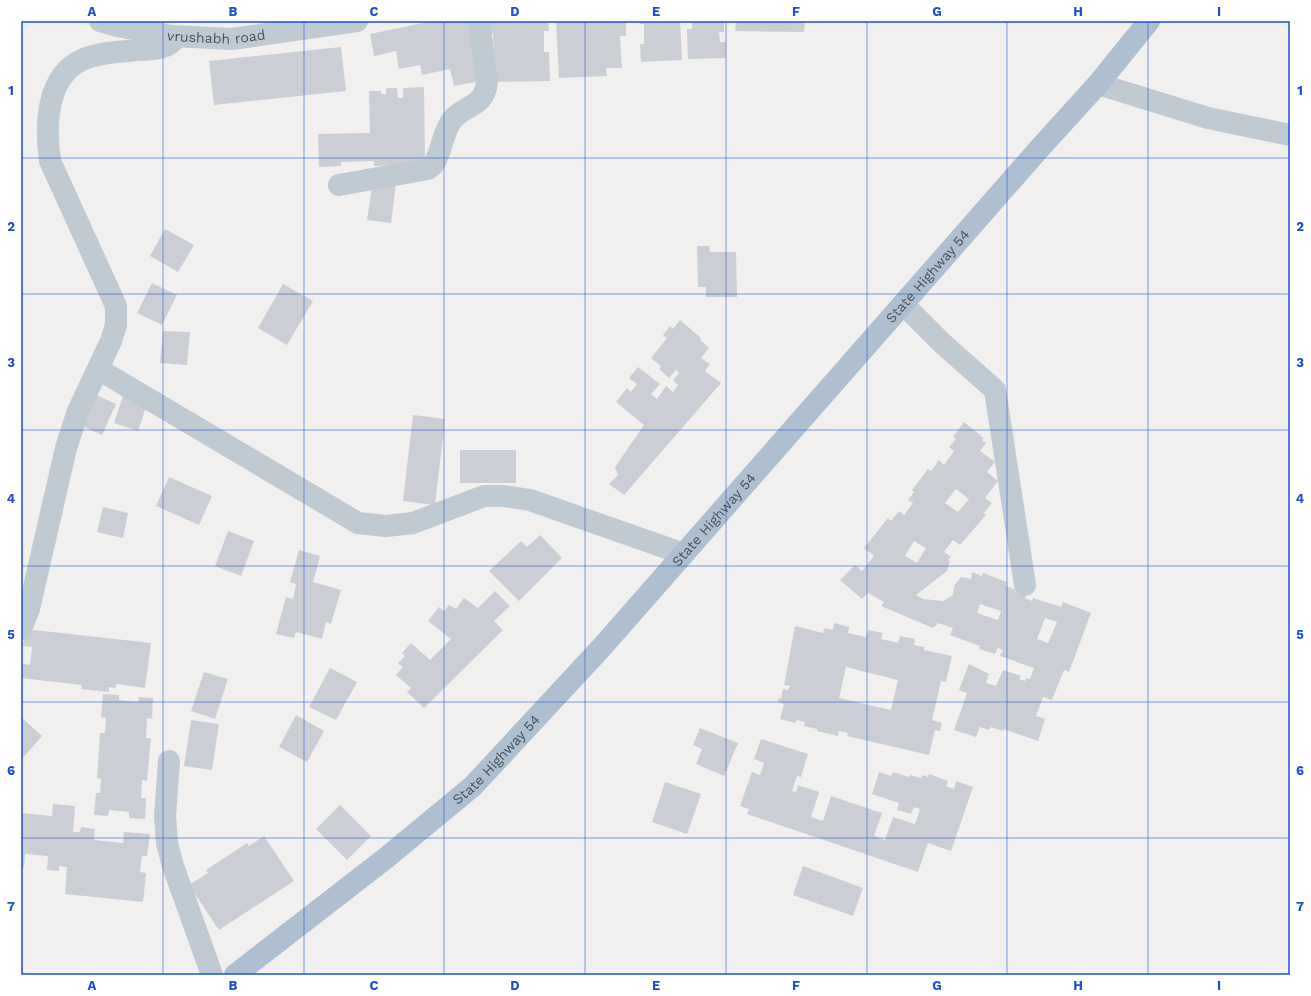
<svg xmlns="http://www.w3.org/2000/svg" width="1311" height="996" viewBox="0 0 1311 996" font-family="'Work Sans',sans-serif">
	<rect width="100%" height="100%" fill="#f2efef"/>
	<g fill="#cbcfd5" fill-rule="evenodd">
		<path d="M433,21H468L481,81L454,86L450,69L422,75L420,65L399,69L396,51L374,56L370,34Z"/>
		<path d="M489,21H548L549,31H544V52H549L550,81L491,82L494,55L493,33H489Z"/>
		<path d="M556,21H626V36H620L622,68H606L607,76L559,78Z"/>
		<path d="M639,21H680L682,60L641,62L640,44H644V24H640Z"/>
		<path d="M692,21H724V32H719L720,42H726V58L688,59L687,29H692Z"/>
		<path d="M736,21H805L804,32L735,31Z"/>
		<path d="M341,47L346,91L214,105L209,61Z"/>
		<path d="M424,87L425,164L374,166V161L341,162V166L319,167L318,134L370,133L369,91H381V94H386V88H397L398,98H403V88Z"/>
		<path d="M396,183L391,223L367,220L372,187Z"/>
		<path d="M165,229L194,245L178,272L150,256Z"/>
		<path d="M697,246H709L710,252H736L737,297H706V287H698Z"/>
		<path d="M152,283L177,295L162,325L137,313Z"/>
		<path d="M283,284L313,301L287,345L258,328Z"/>
		<path d="M680,320L701,338L700,340L709,348L701,358L710,364L705,371L721,383L624,495L609,484L618,475L615,467L644,425L616,402L627,388L631,392L637,384L629,378L638,367L660,384L651,394L657,399L666,386L673,392L678,385L673,380L679,373L676,370L669,378L659,369L661,366L651,358L667,338L663,335L670,326L673,329Z"/>
		<path d="M163,331L190,332L187,365L160,363Z"/>
		<path d="M90,392L116,404L102,435L76,423Z"/>
		<path d="M123,396L147,404L138,431L114,423Z"/>
		<path d="M413,415L445,419L435,505L403,501Z"/>
		<path d="M964,422L984,438L982,440L986,443L980,451L995,462L987,472L998,481L985,498L992,503L984,513L986,515L960,545L953,540L944,552L951,557L948,560L950,561L947,571L916,595L923,599L943,601L953,595L954,586L961,577L971,579L972,572L982,576L983,573L1007,582L1006,586L1016,590L1015,592L1026,595L1025,598L1032,601L1033,598L1061,607L1063,602L1091,613L1069,672L1064,670L1052,700L1043,697L1036,716L1045,719L1038,741L1004,729L1003,731L991,727L989,730L980,727L976,737L954,730L967,693L959,690L969,664L989,674L986,683L996,686L1003,670L1021,676L1019,679L1025,681L1026,678L1030,679L1034,668L1000,656L1003,650L998,648L995,654L979,649L980,646L950,635L953,628L938,623L933,628L881,606L884,602L868,593L862,599L840,580L855,565L862,571L874,556L864,548L888,518L891,521L899,511L904,515L913,503L908,500L914,492L912,490L928,469L931,471L939,460L944,465L954,451L949,447L956,439L953,437ZM956,489L969,499L958,512L945,503ZM914,541L926,548L917,563L905,556ZM980,604L1001,611L998,620L977,613ZM1045,618L1057,622L1048,643L1037,639Z"/>
		<rect x="460" y="450" width="56" height="33"/>
		<path d="M169,477L212,496L199,525L156,506Z"/>
		<path d="M103,507L128,513L123,538L97,532Z"/>
		<path d="M228,531L254,541L241,576L215,566Z"/>
		<path d="M540,535L562,558L519,601L489,571L521,541L527,547Z"/>
		<path d="M299,550L320,556L313,582L341,590L331,624L326,622L322,639L296,632L294,638L276,634L286,597L293,599L296,584L290,582Z"/>
		<path d="M495,591L510,606L494,621L503,630L424,708L407,692L411,688L396,675L403,667L398,663L405,656L402,653L411,643L430,660L451,639L428,621L439,607L444,611L449,605L456,609L464,598L478,608Z"/>
		<path d="M834,623L849,627L848,633L866,637L868,630L883,633L881,639L898,643L900,636L915,639L914,645L924,647V650L952,656L946,682L941,681L932,720L942,723L940,731L935,730L929,755L847,736L848,733L839,731L838,736L817,731V729L804,726L805,722L796,720V723L780,719L784,704L778,702V698L781,699L783,689L788,690L790,686L784,685L795,626L823,633L825,628L833,630ZM846,667L898,680L891,710L839,698Z"/>
		<path d="M25,629L151,643L145,688L116,684V688L109,687V692L81,689L82,685L21,678V663L30,665L32,647L23,646Z"/>
		<path d="M330,668L357,682L336,720L309,707Z"/>
		<path d="M204,672L228,679L215,719L191,711Z"/>
		<path d="M103,694L119,695V700L138,702L139,697L153,698L152,719L147,718L146,738H151L147,781L142,780L141,798H146L145,819L129,818V812L109,810L108,816L94,815L96,793H100L101,779L97,778L100,733H105L106,718L101,717Z"/>
		<path d="M296,715L324,731L307,762L279,747Z"/>
		<path d="M21,717L42,736L21,760Z"/>
		<path d="M191,720L219,724L212,770L184,766Z"/>
		<path d="M700,728L738,743L724,776L696,764L702,749L693,745Z"/>
		<path d="M761,739L808,754L801,777L797,776L792,791L796,792L798,785L819,792L811,817L823,821L831,796L882,813L874,836L885,840L893,817L915,824L920,809L914,807L911,814L897,810L899,803L872,794L879,772L891,776L893,772L909,777L910,775L921,778L922,775L928,777L929,774L948,781L946,786L954,789L956,781L973,787L951,851L928,843L918,872L747,814L749,809L740,806L752,772L760,775L764,763L754,759Z"/>
		<path d="M665,782L701,794L687,834L652,822Z"/>
		<path d="M53,804L75,806L73,832H80L81,827L95,829L94,840L123,843L124,832L150,834L147,856H142L140,872L146,873L143,902L65,894L67,867L59,866V871L47,870L48,856L25,854L24,868L21,867V813L52,816Z"/>
		<path d="M340,805L371,836L347,860L316,829Z"/>
		<path d="M264,836L294,881L219,930L189,885L208,873L206,870L247,843L249,846Z"/>
		<path d="M803,866L863,888L853,916L793,895Z"/>
	</g>
	<g fill="none" stroke-linecap="round" stroke-linejoin="round">
		<g stroke="#bfcad3" stroke-width="22">
			<path id="s1" d="M100,21L117,26L172,36L232,39L357,21"/>
			<path d="M1098,84L1208,118L1290,135"/>
			<path d="M339,185L428,169L433,165C442,152 443,131 452,120C466,103 485,108 487,81L479,21"/>
			<path d="M903,304L942,343L995,390L1025,585"/>
			<path d="M98,369L358,523L386,526L413,523L484,496H504L530,500L684,554"/>
			<path d="M21,629L29,609L66,448L78,411L111,341L116,325V306L50,161C45,125 46,75 84,59C100,52 121,52 138,50C152,49 166,50 175,39L172,36"/>
			<path d="M169,761L165,816L167,843L173,866L212,975"/>
		</g>
		<path stroke="#adbfd1" stroke-width="22" id="s2" d="M235,975L386,858L473,786L602,647L1039,149L1098,84L1149,21"/>
	</g>
	<path fill="none" stroke="#1d4ed8" stroke-width="1" stroke-opacity="0.55" d="M163,21V975M304,21V975M444,21V975M585,21V975M726,21V975M867,21V975M1007,21V975M1148,21V975M21,158H1290M21,294H1290M21,430H1290M21,566H1290M21,702H1290M21,838H1290"/>
	<g text-anchor="middle" stroke-width="4" stroke-linejoin="round" paint-order="stroke">
		<g font-size="14" fill="#46535f" stroke="#fff">
			<text dy="5" stroke="none"><textPath href="#s1" startOffset="118">vrushabh road</textPath></text>
			<text dy="5" stroke="none"><textPath href="#s2" startOffset="987">State Highway 54</textPath></text>
			<text dy="5" stroke="none"><textPath href="#s2" startOffset="663">State Highway 54</textPath></text>
			<text dy="5" stroke="none"><textPath href="#s2" startOffset="339">State Highway 54</textPath></text>
		</g>
	</g>
	<rect width="1311" height="996" fill="none" stroke="#ffffff" stroke-width="44"/>
	<rect x="22" y="22" width="1267" height="952" fill="none" stroke="#1d4ed8" stroke-width="1.5"/>
	<g font-size="13" text-anchor="middle" font-weight="bold" fill="#1d4ed8">
		<text x="92" y="16">A</text>
		<text x="233" y="16">B</text>
		<text x="374" y="16">C</text>
		<text x="515" y="16">D</text>
		<text x="656" y="16">E</text>
		<text x="796" y="16">F</text>
		<text x="937" y="16">G</text>
		<text x="1078" y="16">H</text>
		<text x="1219" y="16">I</text>
		<text x="11" y="95">1</text>
		<text x="1300" y="95">1</text>
		<text x="11" y="231">2</text>
		<text x="1300" y="231">2</text>
		<text x="11" y="367">3</text>
		<text x="1300" y="367">3</text>
		<text x="11" y="503">4</text>
		<text x="1300" y="503">4</text>
		<text x="11" y="639">5</text>
		<text x="1300" y="639">5</text>
		<text x="11" y="775">6</text>
		<text x="1300" y="775">6</text>
		<text x="11" y="911">7</text>
		<text x="1300" y="911">7</text>
		<text x="92" y="990">A</text>
		<text x="233" y="990">B</text>
		<text x="374" y="990">C</text>
		<text x="515" y="990">D</text>
		<text x="656" y="990">E</text>
		<text x="796" y="990">F</text>
		<text x="937" y="990">G</text>
		<text x="1078" y="990">H</text>
		<text x="1219" y="990">I</text>
	</g>
</svg>
